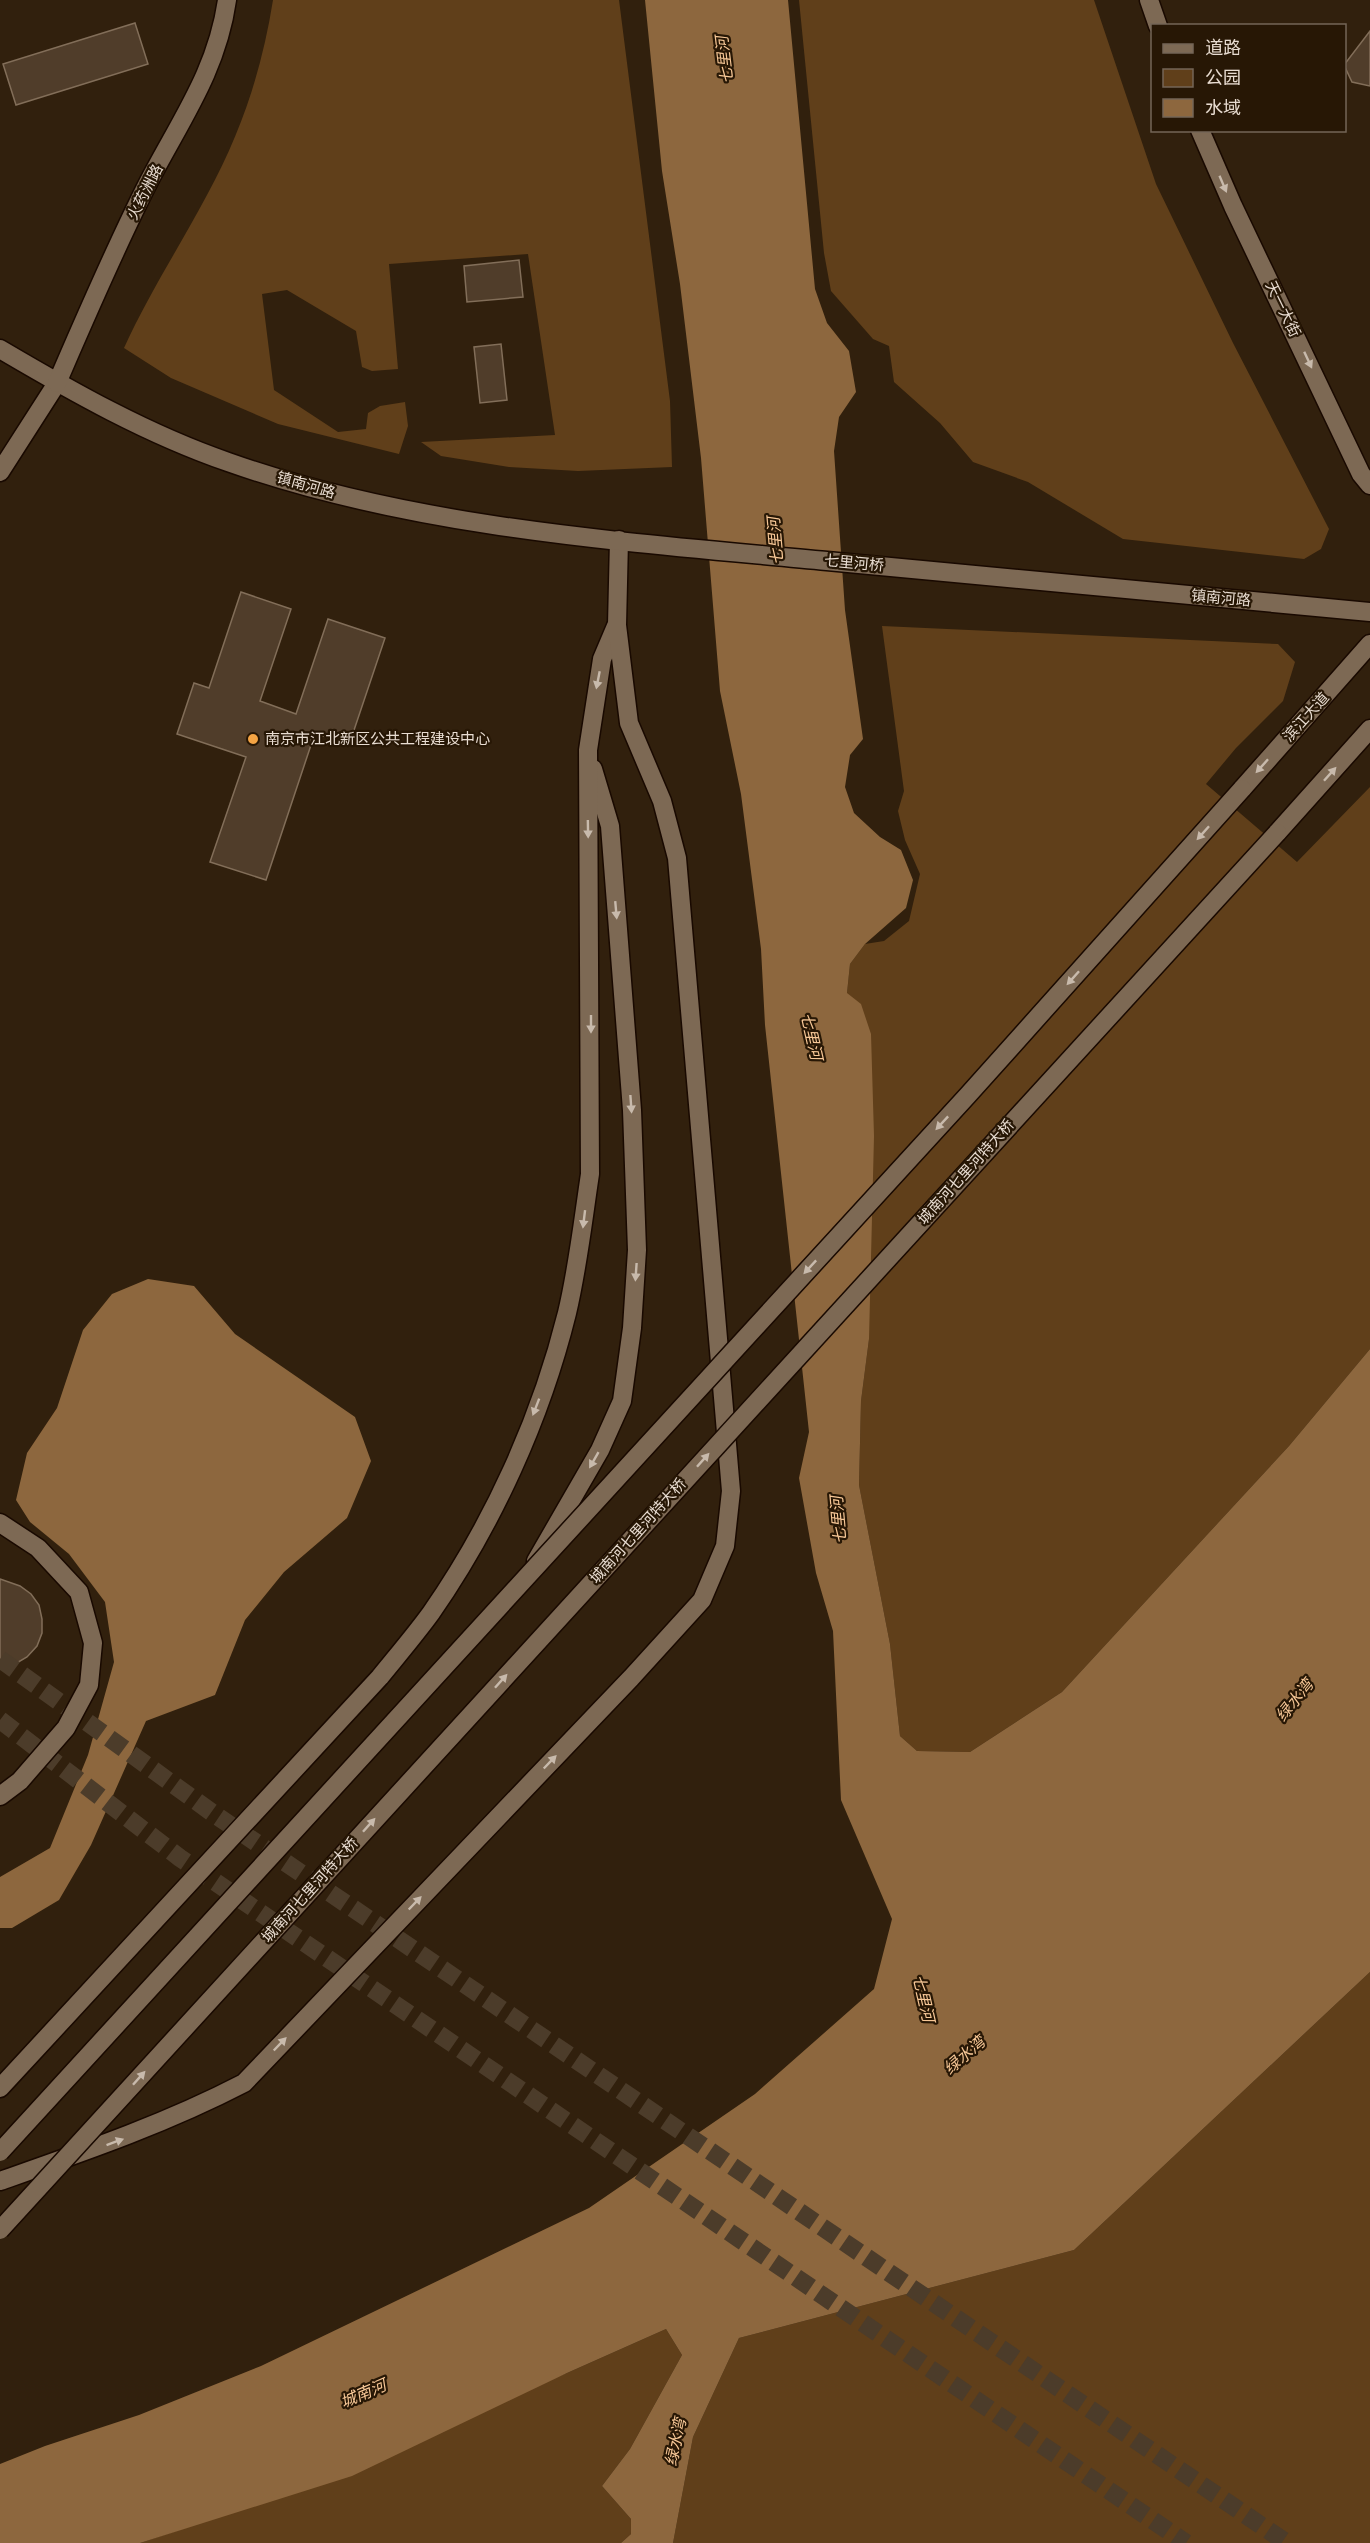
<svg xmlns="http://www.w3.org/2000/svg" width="1370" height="2543" viewBox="0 0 1370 2543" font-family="'Nunito Sans','Noto Sans SC',sans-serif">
	<rect width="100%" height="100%" fill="#31200d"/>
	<g fill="#603f1a">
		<path d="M273,0H619L670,401L672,467L578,471L509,467L441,456L421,442L555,435L528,254L389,264L398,369L372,371L362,367L356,331L287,290L262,294L274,390L338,432L366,429L368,413L380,406L405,402L408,426L399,454L278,424L171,378L124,348C148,295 180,246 207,195C241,133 262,70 273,0Z"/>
		<path d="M799,0H1094L1156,184L1233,343L1329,529L1321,549L1304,559L1123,539L1028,482L973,462L940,423L894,382L889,346L873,339L831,291L824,253Z"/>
		<path d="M882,626L1278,644L1295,662L1283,701L1236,748L1206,784L1297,862L1370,787V1349L1289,1446L1062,1692L970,1752L917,1751L900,1736L890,1644L859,1485L861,1401L869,1339L847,993L850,964L865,944L884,941L909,921L920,874L905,840L898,811L904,791Z"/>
		<path d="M1370,1972V2543H673L693,2437L739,2338L1074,2250Z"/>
		<path d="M666,2329L682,2355L630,2449L602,2486L631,2519V2534L621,2543H140L191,2526L567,2373Z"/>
	</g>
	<g fill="#8d673e">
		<path d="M645,0H788L815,289L827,323L849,351L856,392L839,417L834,451L845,610L863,739L850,755L845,787L854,813L880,837L901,850L913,880L906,908L865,944L850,964L847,993L861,1004L871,1034L874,1136L869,1339L861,1401L859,1485L890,1644L900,1736L917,1751L970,1752L1062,1692L1289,1446L1370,1349V1972L1074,2250L739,2338L693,2437L673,2543H621L631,2534V2519L602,2486L630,2449L682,2355L666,2329L567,2373L352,2476L140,2543H0V2464L45,2446L139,2415L261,2366L589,2208L755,2094L874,1989L892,1919L841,1800L833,1631L816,1573L799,1478L809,1432L765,1025L761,949L741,794L720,691L701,458L680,284L662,171Z"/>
		<path d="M148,1279L194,1286L235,1334L355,1417L371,1461L347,1518L284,1572L245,1620L215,1695L146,1721L91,1845L59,1900L12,1928H0V1877L50,1848L88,1755L114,1662L105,1602L69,1554L30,1522L16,1500L27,1453L57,1408L83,1330L112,1294Z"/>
	</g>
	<g fill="#503d2a" stroke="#826e59" stroke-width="1.5">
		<path d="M135,23L148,64L16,105L3,64Z"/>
		<path d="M1370,31V86L1352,82L1344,65Z"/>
		<path d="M519,260L523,297L467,302L464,266Z"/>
		<path d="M501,344L507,400L480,403L474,347Z"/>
		<path d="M241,592L291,609L260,701L296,714L328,619L385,638L349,745L315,733L266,880L210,862L246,757L177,734L194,683L209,688Z"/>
		<path d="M0,1579L20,1586L31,1594L39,1605L42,1619V1633L37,1646L27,1657L15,1664L0,1667Z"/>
	</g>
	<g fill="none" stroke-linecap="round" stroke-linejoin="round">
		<g stroke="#4c3c2a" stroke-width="18" stroke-dasharray="18 9" stroke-linecap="butt">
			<path d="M0,1659L214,1814L1287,2543"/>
			<path d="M0,1720L180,1858L1186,2543"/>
		</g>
		<defs>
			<g id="minor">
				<path d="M0,472L57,383"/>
				<path d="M0,1523L38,1548L79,1592L93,1643L89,1685L66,1728L20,1781L0,1796"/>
				<path d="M536,1561L600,1450L622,1401L632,1328L637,1250L632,1110L610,826L593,769"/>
				<path d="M0,2088L380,1677C397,1656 415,1635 431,1613C493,1524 541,1418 567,1313C578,1267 583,1220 590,1174L588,750L602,659L616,626"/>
				<path d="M0,2181C83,2152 165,2124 244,2083L631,1678L702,1600L725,1546L731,1491L677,858L662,801L629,723L617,625L619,540"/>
			</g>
			<g id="tertiary">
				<path d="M1149,0L1158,26"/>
				<path d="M1200,130L1233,206L1361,474L1370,485"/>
				<path d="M0,349C73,392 147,434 228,462C417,529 629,542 827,561C1008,578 1189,595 1370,612"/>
				<path d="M57,383C86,316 115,248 148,183C180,121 217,71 227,0"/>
			</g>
			<g id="secondary">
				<path d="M1242,789L1370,644"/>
				<path d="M1277,833L1370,729"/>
			</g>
		</defs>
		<use href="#minor" stroke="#190900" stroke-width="21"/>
		<use href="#tertiary" stroke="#190900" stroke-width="21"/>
		<use href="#secondary" stroke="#190900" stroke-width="21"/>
		<use href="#minor" stroke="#7d6954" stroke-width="18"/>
		<use href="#tertiary" stroke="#7d6954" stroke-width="18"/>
		<use href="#secondary" stroke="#7d6954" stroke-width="18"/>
		<defs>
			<g id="secondary-bridge">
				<path d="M0,2152L968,1095L1242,789"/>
				<path d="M0,2230L1277,833"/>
			</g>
		</defs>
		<use href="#secondary-bridge" stroke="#190900" stroke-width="21" stroke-linecap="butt"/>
		<use href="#secondary-bridge" stroke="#7d6954" stroke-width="18"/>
	</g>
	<defs><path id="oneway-solid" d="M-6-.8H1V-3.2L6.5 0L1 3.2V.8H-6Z" transform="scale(1.5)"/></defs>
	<g fill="#c8baac">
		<use href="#oneway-solid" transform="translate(1223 184) rotate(67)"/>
		<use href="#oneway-solid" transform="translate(1308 360) rotate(65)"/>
		<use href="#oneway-solid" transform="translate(598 680) rotate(101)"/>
		<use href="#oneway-solid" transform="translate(1262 766) rotate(132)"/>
		<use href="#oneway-solid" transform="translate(1330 774) rotate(-48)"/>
		<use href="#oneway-solid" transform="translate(588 829) rotate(89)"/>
		<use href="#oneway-solid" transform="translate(1203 833) rotate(132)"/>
		<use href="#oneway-solid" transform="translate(616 910) rotate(85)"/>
		<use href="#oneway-solid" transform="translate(1073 978) rotate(132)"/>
		<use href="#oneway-solid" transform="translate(591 1024) rotate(90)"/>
		<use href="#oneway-solid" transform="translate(631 1104) rotate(86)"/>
		<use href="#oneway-solid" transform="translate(942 1123) rotate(133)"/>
		<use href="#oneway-solid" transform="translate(584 1219) rotate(97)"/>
		<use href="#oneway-solid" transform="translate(810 1267) rotate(133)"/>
		<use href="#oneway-solid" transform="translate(636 1272) rotate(94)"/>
		<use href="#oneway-solid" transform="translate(536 1407) rotate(111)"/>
		<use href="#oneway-solid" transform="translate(594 1460) rotate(120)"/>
		<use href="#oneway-solid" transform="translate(703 1460) rotate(-48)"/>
		<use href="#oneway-solid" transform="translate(501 1681) rotate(-48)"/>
		<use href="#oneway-solid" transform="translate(550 1762) rotate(-46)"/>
		<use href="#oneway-solid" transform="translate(369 1825) rotate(-48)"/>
		<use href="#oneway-solid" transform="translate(415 1903) rotate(-46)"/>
		<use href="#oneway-solid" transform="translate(280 2044) rotate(-46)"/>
		<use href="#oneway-solid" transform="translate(139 2078) rotate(-48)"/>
		<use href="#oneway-solid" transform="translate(115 2142) rotate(-20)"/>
	</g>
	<circle fill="#f4a444" stroke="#271705" stroke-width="2" cx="253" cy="739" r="6"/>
	<g text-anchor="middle" stroke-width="4.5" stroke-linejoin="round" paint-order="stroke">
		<g font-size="15" fill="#e8dcd1" stroke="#271705">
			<text transform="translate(145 192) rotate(-63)" y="5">火药洲路</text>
			<text transform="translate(1283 309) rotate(64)" y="5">天一大街</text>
			<text transform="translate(306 485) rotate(16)" y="5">镇南河路</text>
			<text transform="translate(854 563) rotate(5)" y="5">七里河桥</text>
			<text transform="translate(1221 598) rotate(5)" y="5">镇南河路</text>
			<text transform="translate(1306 717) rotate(-48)" y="5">滨江大道</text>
			<text transform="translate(966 1172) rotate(-48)" y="5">城南河七里河特大桥</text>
			<text transform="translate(638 1531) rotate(-48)" y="5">城南河七里河特大桥</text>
			<text transform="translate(310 1890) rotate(-48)" y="5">城南河七里河特大桥</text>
		</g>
		<g font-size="15" fill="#e8dcd1" stroke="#271705" text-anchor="start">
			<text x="265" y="744">南京市江北新区公共工程建设中心</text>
		</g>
		<g font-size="16" font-style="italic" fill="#f8c897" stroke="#271705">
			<text transform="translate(724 60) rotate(-97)" y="6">七里河</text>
			<text transform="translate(775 541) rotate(-95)" y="6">七里河</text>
			<text transform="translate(812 1036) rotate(77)" y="6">七里河</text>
			<text transform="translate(838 1520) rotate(-95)" y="6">七里河</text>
			<text transform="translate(1294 1700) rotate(-51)" y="6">绿水湾</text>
			<text transform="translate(924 1998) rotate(77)" y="6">七里河</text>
			<text transform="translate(964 2055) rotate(-41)" y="6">绿水湾</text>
			<text transform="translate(363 2393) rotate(-23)" y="6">城南河</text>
			<text transform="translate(675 2442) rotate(-78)" y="6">绿水湾</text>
		</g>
	</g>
	<rect x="1151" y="24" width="195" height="108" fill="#271705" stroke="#746657" stroke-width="1.5"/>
	<rect x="1163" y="44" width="30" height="9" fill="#7d6954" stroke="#746657" stroke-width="1.5"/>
	<text x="1205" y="54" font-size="18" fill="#e8dcd1">道路</text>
	<rect x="1163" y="69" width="30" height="18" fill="#603f1a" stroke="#746657" stroke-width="1.5"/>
	<text x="1205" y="84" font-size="18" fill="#e8dcd1">公园</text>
	<rect x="1163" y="99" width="30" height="18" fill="#8d673e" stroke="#746657" stroke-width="1.5"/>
	<text x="1205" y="114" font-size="18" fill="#e8dcd1">水域</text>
</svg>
